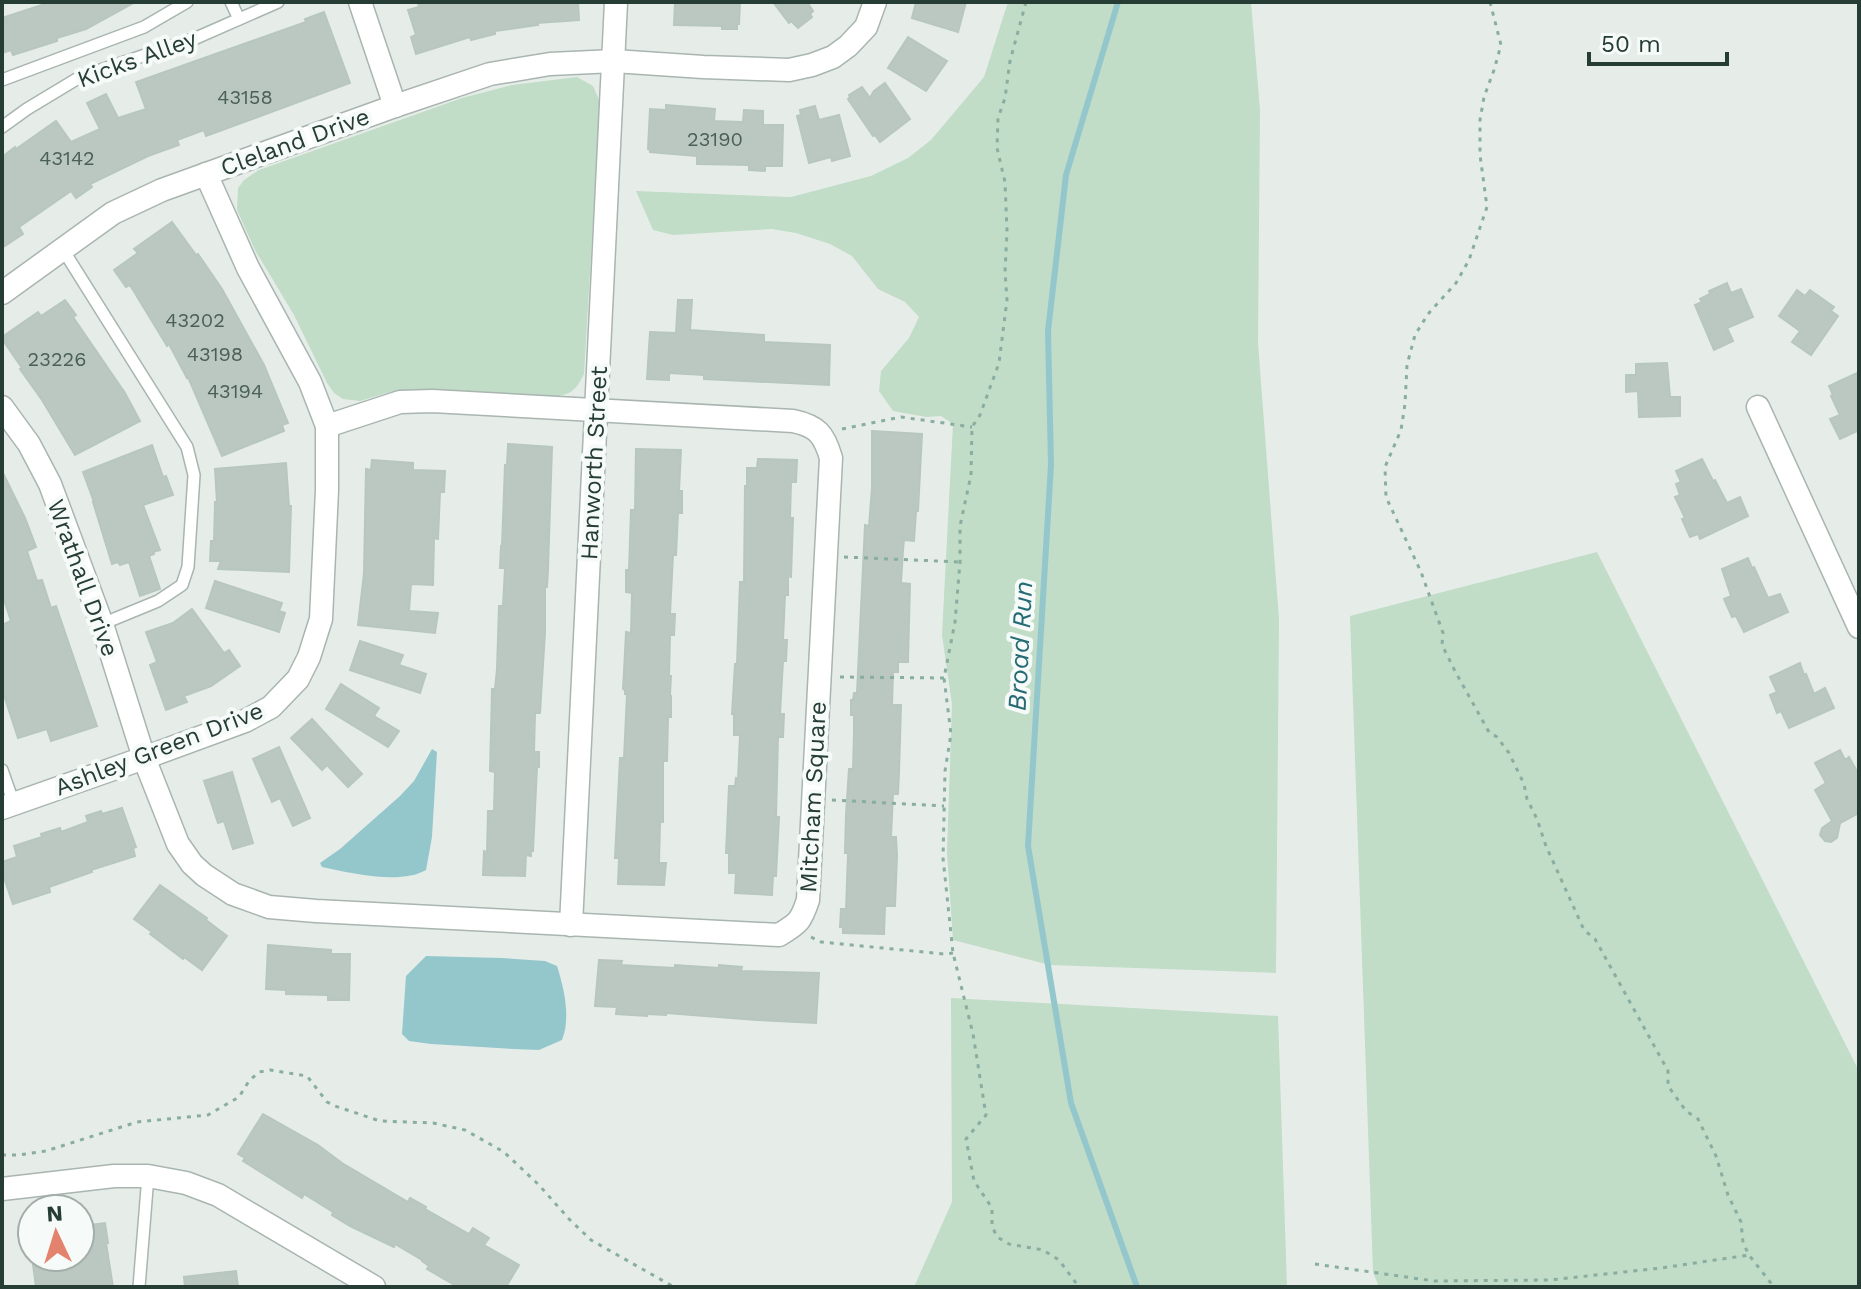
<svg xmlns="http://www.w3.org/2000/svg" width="1861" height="1289" viewBox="0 0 1861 1289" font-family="'Work Sans',sans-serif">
	<rect width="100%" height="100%" fill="#e6ede9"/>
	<g fill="#c1dcc7">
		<path d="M1008,2H1251L1260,110L1258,343L1279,619L1276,973L1050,965L953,940L947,853L952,704L942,635L953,424L941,416L926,417L893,411L879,391L881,371L909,338L919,317L905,302L878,289L852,256L830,244L796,233L772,229L673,235L653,230L636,191L791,197L871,176L908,158L931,140L984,77Z"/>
		<path d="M577,77L593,86L600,102L584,374C575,392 571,394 552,397L414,389L386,393L360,401L343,399L334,393L327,383L294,315L255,250L237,210L238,188L244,180L259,170L462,98L512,85Z"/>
		<path d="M1597,552L1859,1071V1287H1379L1373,1272L1350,616Z"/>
		<path d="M951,998L1278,1016L1287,1287H914L952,1202Z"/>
	</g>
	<g fill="#94c7cc">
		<path d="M432,749L437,752L432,837L426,870C401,885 350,873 322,867L320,863L340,849L400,796L414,781Z"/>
		<path d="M426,956L502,958L545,961L557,966C564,988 571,1018 562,1040L539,1050L514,1049L431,1044L409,1041L402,1034L406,976Z"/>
	</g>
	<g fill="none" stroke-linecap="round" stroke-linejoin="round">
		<path stroke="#94c7cc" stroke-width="6" d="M1118,2L1066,175L1048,331L1051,465L1028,846L1071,1103L1137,1287"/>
	</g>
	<g fill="#bbc8c2" stroke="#b8c6c0" stroke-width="2">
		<path d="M51,2H135L86,29L57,38V41L13,55L11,50L2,53V18Z"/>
		<path d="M418,2H578L579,20L537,23L538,25L495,31V34L471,40L470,37L416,54L411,37L416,35L408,10L419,7Z"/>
		<path d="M675,2H740L739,24H737V29H722V26L674,25Z"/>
		<path d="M773,2H807L813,11L810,14L812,17L798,28L791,21L789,23Z"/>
		<path d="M916,2H966L958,32L912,18Z"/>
		<path d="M324,12L350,83L206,136L204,130L177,140L179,145L148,156L90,184L92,187L76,198L71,191L19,227L23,234L2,248V157L15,147L16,149L56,121L71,142L100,129L87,103L106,94L118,118L146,109L136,82L306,22L305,19Z"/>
		<path d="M908,37L947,61L926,91L888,68Z"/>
		<path d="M885,83L910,119L880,142L875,135L873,136L848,99L850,97L849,95L862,87L870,98L874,91Z"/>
		<path d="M666,105L715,109L714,121L743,122L744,110L763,111V125H783L782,166H765V171L749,170V165L697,164V156L650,152V150L648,149L650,109L666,110Z"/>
		<path d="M815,106L819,120L839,115L850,156L832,161L831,157L809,163L797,116L801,115L800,110Z"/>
		<path d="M172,222L196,255L198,254L222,289L264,365L288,423L282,425L284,431L222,456L188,377L187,378L169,344L167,346L130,285L126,287L114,270L138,253L134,249Z"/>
		<path d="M1727,283L1731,293L1741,289L1753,317L1727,328L1733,341L1714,350L1695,305L1702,302L1700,299L1710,294L1709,291Z"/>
		<path d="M1797,290L1805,296L1810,290L1834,307L1831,311L1838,316L1811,355L1792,342L1800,331L1779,316Z"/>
		<path d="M65,300L76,315L73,317L125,393L140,421L75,455L42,400L20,369L22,368L2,339V337L38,312L41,316Z"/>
		<path d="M678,300H692L690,330L764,335V342L830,345L829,385L704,379V375L669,373V380L647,379L650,332L676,333Z"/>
		<path d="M1667,363L1670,397H1680V416L1639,417L1638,391L1626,392V375H1636V364Z"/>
		<path d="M1859,372V430L1840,439L1830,419L1840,415L1831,396L1833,395L1829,386Z"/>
		<path d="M872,431L922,434L918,511H916L914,541L904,540L903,550L901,583L910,584L908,662H898V672H893L892,705H901L899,773L898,794H893L891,837H896L897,856L895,906H885L884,934L843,933V927H840L841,909H846L848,855V853H845L846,815L849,769H853L854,734V715H851V700H853L854,693H857L865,525L869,526L872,488Z"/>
		<path d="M508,444L552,447L548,569L547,587H545V632L540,713H535L534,752H539V767H537L533,851H531V856L526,855L525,876L483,875L484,851L487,852L488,811H494L495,772L490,771L492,689H495L497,669L499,606H503L505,568H500L501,546H502L505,465H507Z"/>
		<path d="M152,445L163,477L166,476L173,495L143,505L160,550L153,552L154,554L149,556L160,589L140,596L129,562L120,565L118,562L112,564L93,502H94L83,472Z"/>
		<path d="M636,449L681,450L679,491H682V513H678L676,555H673L670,614H675L674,635H670L669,676H671L670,695L671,696V717H668L667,761H663V822H660L659,863H666L664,885L618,884L619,858H615L620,758H624L627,694H625V690L623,689L624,672L626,632L631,633L632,593L626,592V570H629L631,510H635Z"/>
		<path d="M758,459L797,460L796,482H791L790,518H793L791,577L788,576V595H785L783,640H787L786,661H783L780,714H784L783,737H778L776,817H779L778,837L776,876H773L772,895L735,893L736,873H729V853H726L729,786H735L736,778L738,779L740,735H734V714H732L735,664H737L740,582H744L745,486H747V468H757Z"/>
		<path d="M1702,459L1713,481L1715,480L1727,503L1740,497L1748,516L1700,539L1698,534L1690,537L1682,519L1685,518L1675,497L1680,495L1676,484L1681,482L1676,471Z"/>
		<path d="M372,460L413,463V470L445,471L444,492H440L438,539L434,538L433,585L411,584L409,611L438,613L435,633L358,625L364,573L366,469L371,470Z"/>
		<path d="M286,463L289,506H291L289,572L218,569L221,561H210L211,541H214L215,502H217L215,469Z"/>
		<path d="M2,471L25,518L36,547L27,551L37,581L42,580L51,608L56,606L97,726L51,741L47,729L18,738L2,689V625L11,621L2,594Z"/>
		<path d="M1748,558L1752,568L1754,567L1768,598L1780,594L1788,612L1744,632L1736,616L1732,617L1724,599L1731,596L1722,569Z"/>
		<path d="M215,581L282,603L279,611L285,613L279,632L206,608Z"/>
		<path d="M192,609L224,653L229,650L240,666L211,686L184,696L187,702L166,710L150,665L157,662L146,632L173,623Z"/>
		<path d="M360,641L403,655L399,665L426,674L420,693L350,670Z"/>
		<path d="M1800,663L1804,675L1806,674L1814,694L1825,688L1834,708L1789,728L1781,711L1777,713L1770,695L1777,692L1770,677Z"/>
		<path d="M341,684L379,708L374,716L399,731L388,747L326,709Z"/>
		<path d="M312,719L362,774L348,787L327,765L322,770L291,738Z"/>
		<path d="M279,747L310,818L293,826L280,798L272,802L253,759Z"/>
		<path d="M1840,750L1845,760L1849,757L1859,775V813L1840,823L1837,838L1831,842L1825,841L1820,835L1822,828L1832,821L1815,790L1826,783L1815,763Z"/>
		<path d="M232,772L253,843L233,849L224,821L218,823L204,781Z"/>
		<path d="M122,808L136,847L133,848L135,856L91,870L92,872L49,887L50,892L13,904L2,872V862L17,857L14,846L42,837L41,834L60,828L61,832L88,822L86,816L101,811L102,814Z"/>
		<path d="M160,885L207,918L206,920L227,936L202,970L184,957L183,959L150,934L152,932L134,919Z"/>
		<path d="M268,945L331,950V954H350L349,1000H328V995L286,994V990L266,989Z"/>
		<path d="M599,960L622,961L621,965L655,967L675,968V965L719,968V965L742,967L741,971L819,973L816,1023L757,1020L666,1013V1015L647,1014V1016L616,1014L617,1007L595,1006Z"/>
		<path d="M263,1114L318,1145L342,1163L408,1202L410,1198L426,1207L425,1209L469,1234L473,1228L489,1238L484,1245L519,1265L506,1287H458L427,1269L429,1266L422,1261V1260L395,1244L394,1247L350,1226L332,1215L333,1212L304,1194L302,1198L243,1161L245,1158L238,1154Z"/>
		<path d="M105,1223L108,1243H106L113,1287H36L32,1257H80V1237L83,1236L81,1226Z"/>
		<path d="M236,1271L238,1287H185L184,1277Z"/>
	</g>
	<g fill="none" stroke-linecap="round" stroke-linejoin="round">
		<defs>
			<g id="service">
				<path d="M231,2L239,19"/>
				<path d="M2,80L144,27L187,2"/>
				<path d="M2,127L27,109L80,77L196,38L278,2"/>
				<path d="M62,248L187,447L194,475L188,567L182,585L158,601L102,624"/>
				<path d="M2,770L14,804"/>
				<path d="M139,1287L148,1176"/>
			</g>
			<g id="minor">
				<path d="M360,2L395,106"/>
				<path d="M2,293L113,213L162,190L395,106L490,74L550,64L614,61L703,67L789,70L812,65L833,57L848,46L866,27L875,2"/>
				<path d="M2,407L29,444L50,484L102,624L144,758L178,844L192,864L204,875L233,894L269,907L316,911L779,935C799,923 801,921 808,900L831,458C824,434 817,426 793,421L432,401L400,402L327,426"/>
				<path d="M1758,407L1859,627"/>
				<path d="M2,808L144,758L245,721L271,707L298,679L309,657L321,619L327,490V426L310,382L248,268L206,174"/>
				<path d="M571,925L616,2"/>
				<path d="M2,1189L114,1176H148L186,1183L218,1195L374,1287"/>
			</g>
		</defs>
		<use href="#service" stroke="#a9b5b0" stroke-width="14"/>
		<use href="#minor" stroke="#a9b5b0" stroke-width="25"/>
		<g stroke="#89ada0" stroke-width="3" stroke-dasharray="4 6" stroke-linecap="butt">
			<path d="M1026,2L1010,61L1005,98L998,118L997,148L1005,182L1007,231L1005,272L1007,300L999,363L980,415L972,427L971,475L960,526V562L955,622L944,678L951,734L945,771L943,858L953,953L973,1034L986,1115L966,1139L974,1181L992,1208V1226L997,1237L1009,1244L1043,1250L1059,1260L1079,1287"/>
			<path d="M1490,2L1501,45L1494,70L1484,97L1480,120V155L1487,207L1469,260L1456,283L1428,314L1415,335L1407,365L1405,404L1401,430L1385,467L1386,497L1421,572L1443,633L1442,645L1456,673L1489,732L1497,737L1509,753L1524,784L1527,799L1537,819L1546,846L1584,930L1595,939L1668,1071V1086L1686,1111L1698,1119L1716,1156L1728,1195L1741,1222L1743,1243L1749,1255L1774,1287"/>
			<path d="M842,429L901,417L972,427"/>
			<path d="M844,557L960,562"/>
			<path d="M840,677L944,678"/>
			<path d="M832,800L944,806"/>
			<path d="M811,937L821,942L944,954L953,953"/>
			<path d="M2,1155H19L46,1151L137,1122L208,1115L239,1097L249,1081L259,1072L270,1070L307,1076L327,1102L335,1106L380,1121L433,1123L465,1130L504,1152L539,1185L569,1219L591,1240L674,1287"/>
			<path d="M1315,1264L1434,1281L1550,1280L1661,1268L1749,1255"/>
		</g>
		<use href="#service" stroke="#fff" stroke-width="11"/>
		<use href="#minor" stroke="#fff" stroke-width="22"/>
	</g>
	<g text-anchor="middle" stroke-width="8" stroke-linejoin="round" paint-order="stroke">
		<g font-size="20" fill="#4b6059">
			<text x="245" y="104">43158</text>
			<text x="715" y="146">23190</text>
			<text x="67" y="165">43142</text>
			<text x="195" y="327">43202</text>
			<text x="215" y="361">43198</text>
			<text x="57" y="366">23226</text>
			<text x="235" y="398">43194</text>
		</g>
		<g font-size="24" fill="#263d36" stroke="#f6faf8">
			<text transform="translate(137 59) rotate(-20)" y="8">Kicks Alley</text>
			<text transform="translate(295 142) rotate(-20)" y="8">Cleland Drive</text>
			<text transform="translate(594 463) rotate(-87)" y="8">Hanworth Street</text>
			<text transform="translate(83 578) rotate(70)" y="8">Wrathall Drive</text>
			<text transform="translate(159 749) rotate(-21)" y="8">Ashley Green Drive</text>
			<text transform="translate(813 797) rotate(-87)" y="8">Mitcham Square</text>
		</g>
		<g font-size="26" font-style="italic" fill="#266b74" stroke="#f6faf8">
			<text transform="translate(1020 646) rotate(-87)" y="9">Broad Run</text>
		</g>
	</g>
	<rect width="1861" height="1289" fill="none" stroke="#263d36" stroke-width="8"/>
	<g transform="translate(56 1233) rotate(356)"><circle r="38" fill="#f6faf8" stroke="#a3aeaa" stroke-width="2"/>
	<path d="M0-6L14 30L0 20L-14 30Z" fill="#e4836d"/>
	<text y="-12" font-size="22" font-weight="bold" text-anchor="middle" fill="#263d36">N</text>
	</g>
	<path d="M1589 52v12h138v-12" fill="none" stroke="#263d36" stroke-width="4"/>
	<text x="1601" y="52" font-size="24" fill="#263d36" stroke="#f6faf8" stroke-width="6" paint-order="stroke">50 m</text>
</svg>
